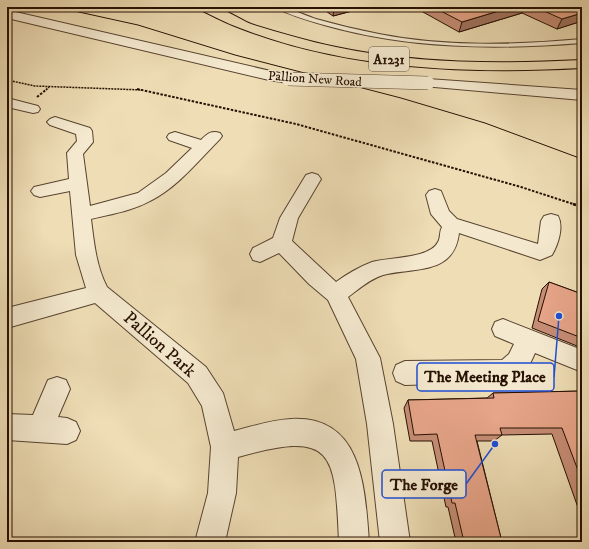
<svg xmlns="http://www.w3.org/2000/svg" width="589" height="549" viewBox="0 0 589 549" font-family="'IM FELL DW Pica',serif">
	<rect width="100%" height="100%" fill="#eeddb5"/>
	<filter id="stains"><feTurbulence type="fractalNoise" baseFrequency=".005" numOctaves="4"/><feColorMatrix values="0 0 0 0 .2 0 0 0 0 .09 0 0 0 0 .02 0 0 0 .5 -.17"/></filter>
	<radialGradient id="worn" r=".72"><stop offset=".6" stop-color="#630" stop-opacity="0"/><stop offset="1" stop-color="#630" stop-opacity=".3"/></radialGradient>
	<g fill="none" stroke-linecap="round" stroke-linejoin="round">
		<defs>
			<path id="service" d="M276,7C290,7 303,15 316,19C337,25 358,30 379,34C445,47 515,45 582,39V43C495,50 409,49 324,25C311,21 287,15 276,7Z"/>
			<g id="minor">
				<path d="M7,98L38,106L40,109L38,112L33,113L7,107Z"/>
				<path d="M55,117L90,128L92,131L93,142L83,154L90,206L138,193L166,173L192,148L169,140L167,137L169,134L175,132L201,140C207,134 211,130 220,133L222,136L220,139C198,161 178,187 150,201C132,211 111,214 91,219C94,242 96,266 107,287L206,367L223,393L234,431C253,426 272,420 291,419C363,415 365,489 369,542H339C335,453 335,429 238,457L236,493L225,542H195L208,493L211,447L202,406L188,383L95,303L7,328V308L86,288L76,255L70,191L40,197L34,195L31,191L34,187L69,179L67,153L77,141L76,134L50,125L47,122L50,119Z"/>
				<path d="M312,173L318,175L321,179L298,218L292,241L336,282C347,274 359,267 372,262C388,257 430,259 438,242C441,237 439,232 442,227L431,214L426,195L429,191L435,189L441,191L449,211L457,219L538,244L541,221L544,216L551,214L558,216C564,227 558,245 552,255L540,260L459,233C454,276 413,267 383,275C370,279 359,289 348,297L380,358L393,424L410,542H380L367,424L356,359L328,300L309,284L279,253L260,262L253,260L250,254L253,248L273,238L280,218L306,175Z"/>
				<path d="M503,319L582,350V372L535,353L529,366L522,374L504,382L405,385L396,381L393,373L396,365L405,361L502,360L509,354L514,344L495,336L492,329L495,322Z"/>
				<path d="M57,377L66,380L70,389L58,417L67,418L76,422L80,431L76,440L67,444L7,440V414L33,415L48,380Z"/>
			</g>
			<g id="tertiary">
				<path d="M7,10L288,75L293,76L295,79L293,82L288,83L269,80L7,18Z"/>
				<path d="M428,79L582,90V100L423,86L421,83L423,80Z"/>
			</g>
			<path id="trunk" d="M197,7C202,7 208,6 212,7C226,9 239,19 251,24C280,33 308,41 336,47C417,64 501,64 582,60V68C468,74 348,70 240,28C226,23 213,16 199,9Z"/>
		</defs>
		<use href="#service" stroke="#58432f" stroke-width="2"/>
		<use href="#minor" stroke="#58432f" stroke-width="2"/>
		<use href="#tertiary" stroke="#58432f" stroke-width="2"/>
		<use href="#trunk" stroke="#261002" stroke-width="2"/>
		<g stroke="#261002" stroke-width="1.5" stroke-dasharray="2 1" stroke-linecap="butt">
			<path d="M7,80L35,86L143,90"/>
			<path d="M46,90L49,87"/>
		</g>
		<g stroke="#261002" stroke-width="2" stroke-dasharray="2.5 1.5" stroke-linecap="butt">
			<path d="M137,89L296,124L521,187L576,205"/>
			<path d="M37,97L47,89"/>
		</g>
		<path stroke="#261002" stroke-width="2.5" stroke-dasharray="3 2" stroke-linecap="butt" d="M573,204L582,207"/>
		<use href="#service" fill="#f4e9cf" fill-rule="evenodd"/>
		<use href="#minor" fill="#f4e9cf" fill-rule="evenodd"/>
		<use href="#tertiary" fill="#f4e9cf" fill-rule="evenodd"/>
		<use href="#trunk" fill="#eeddb5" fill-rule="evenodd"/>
		<path stroke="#261002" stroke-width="1" d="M56,7L138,25L235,55L401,98L485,123L582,159"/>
		<defs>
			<path id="tertiary-bridge" d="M288,79L428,83"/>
		</defs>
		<use href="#tertiary-bridge" stroke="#58432f" stroke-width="14" stroke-linecap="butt"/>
		<use href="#tertiary-bridge" stroke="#f4e9cf" stroke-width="13"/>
	</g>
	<g fill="#c68d75" stroke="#261002">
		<path d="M320,7H367L333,16Z"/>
		<path d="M414,7H582V21L557,29L522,13L459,32Z"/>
		<path d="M549,282L582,294V348L532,328L542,289Z"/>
		<path d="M582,391V519L552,434L502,435L494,441H477L502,542H456L448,507H446L432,441H410L404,408L408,400L487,398L493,393Z"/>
	</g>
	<g fill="#a1735f" stroke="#261002">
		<path d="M334,7H367L333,16Z"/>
		<path d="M512,7H524L522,13L459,32L462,22Z"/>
		<path d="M582,13V21L557,29L562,19Z"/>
	</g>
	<g fill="#e6a488" stroke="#261002">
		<path d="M433,7H512L462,22Z"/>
		<path d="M535,7H582V13L562,19Z"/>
		<path d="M549,282L582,294V338L538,321Z"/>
		<path d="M582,391V481L562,428H500L502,435H475L502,542H464L455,503H452L437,434L414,435L408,400L494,398L493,393Z"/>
	</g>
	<g text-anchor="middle" stroke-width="3" stroke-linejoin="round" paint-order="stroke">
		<g font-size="13" fill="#261002" stroke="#f4e9cf">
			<text transform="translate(315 78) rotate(4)" y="5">Pallion New Road</text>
		</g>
		<rect fill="#f4e9cf" stroke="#645140" stroke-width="1" x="369" y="47" width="40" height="24" rx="3"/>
		<g font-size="14" font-weight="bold" fill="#261002">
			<text x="389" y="64">A1231</text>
		</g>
		<g font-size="18" fill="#261002" stroke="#f4e9cf">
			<text transform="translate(160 344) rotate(41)" y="6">Pallion Park</text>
		</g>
	</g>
	<path fill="none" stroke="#1d4ed8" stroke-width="1.5" d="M559 316L554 377M495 444L466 484"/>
	<g fill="#1d4ed8" stroke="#f4e9cf" stroke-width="1.5">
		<circle cx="559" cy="316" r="4"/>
		<circle cx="495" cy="444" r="4"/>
	</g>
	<g fill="#f4e9cf" stroke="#1d4ed8" stroke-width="1.5">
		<rect x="417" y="363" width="137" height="28" rx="4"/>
		<rect x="382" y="470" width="84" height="28" rx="4"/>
	</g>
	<g font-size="16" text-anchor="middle" font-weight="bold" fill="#261002">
		<text x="485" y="382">The Meeting Place</text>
		<text x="424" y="490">The Forge</text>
	</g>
	<rect width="589" height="549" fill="none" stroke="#eeddb5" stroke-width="24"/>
	<rect x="8" y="8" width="573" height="533" fill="none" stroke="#261002" stroke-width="2"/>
	<rect x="12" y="12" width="565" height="525" fill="none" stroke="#261002"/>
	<rect width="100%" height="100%" filter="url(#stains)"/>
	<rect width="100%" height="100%" fill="url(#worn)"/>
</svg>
